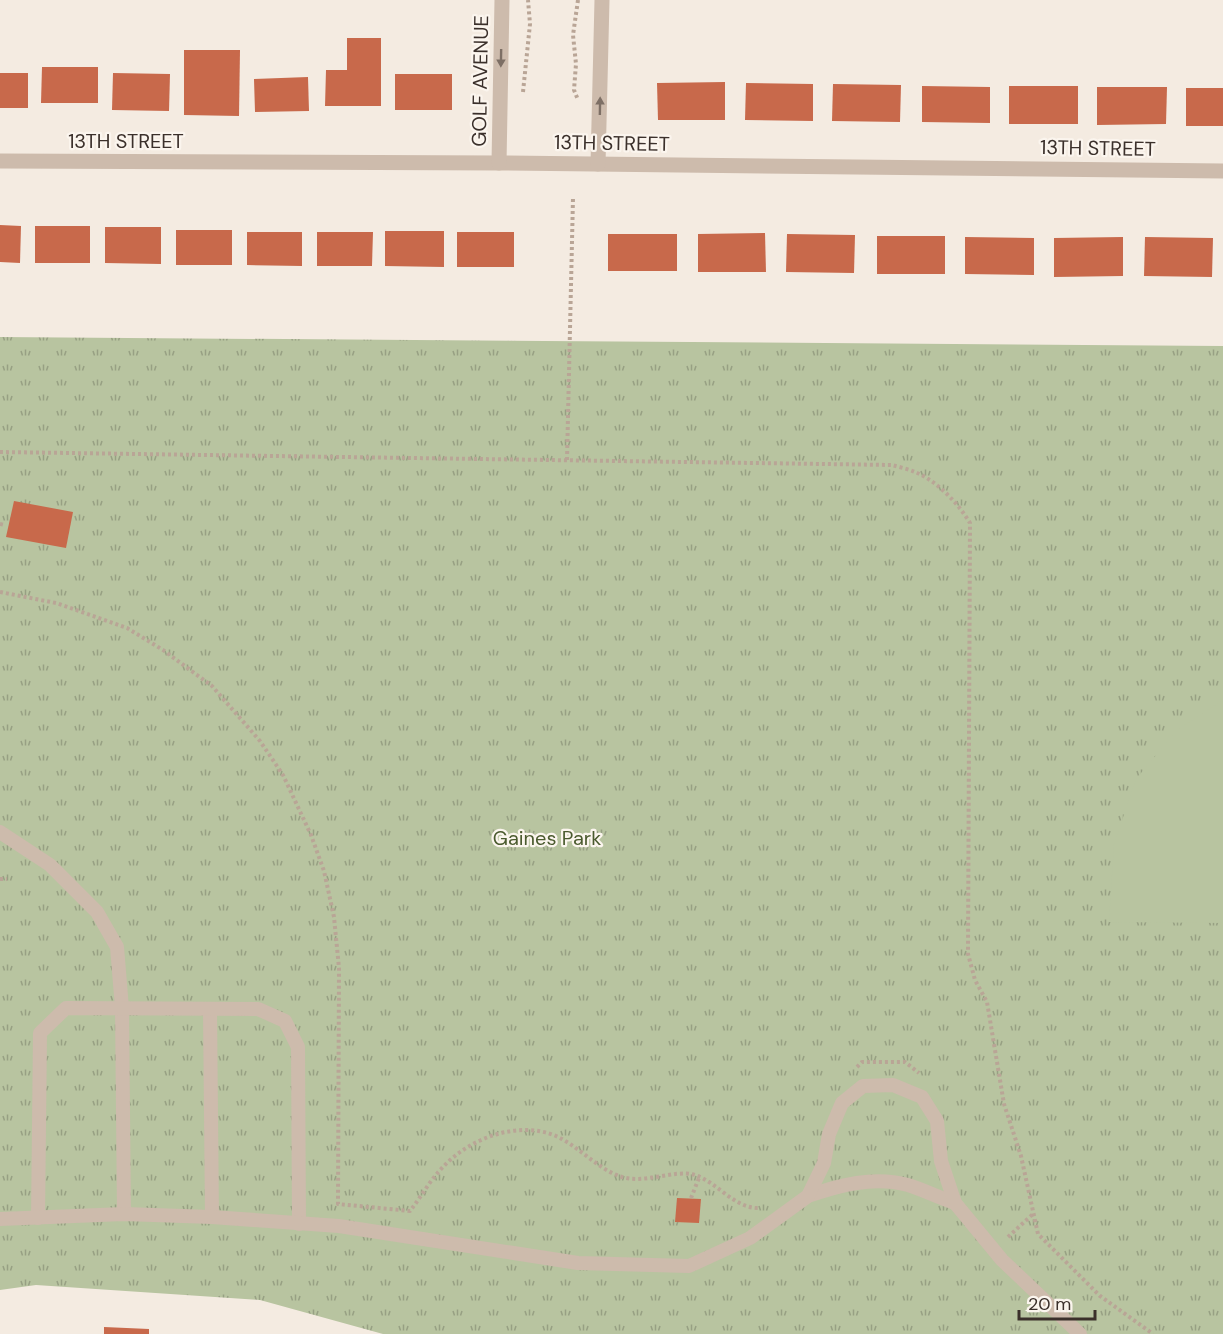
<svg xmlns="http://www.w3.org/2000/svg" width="1223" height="1334" viewBox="0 0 1223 1334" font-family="'DM Sans',sans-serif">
	<defs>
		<pattern id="grass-tufts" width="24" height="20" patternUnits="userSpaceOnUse" patternTransform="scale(1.5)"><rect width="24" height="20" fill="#b8c4a0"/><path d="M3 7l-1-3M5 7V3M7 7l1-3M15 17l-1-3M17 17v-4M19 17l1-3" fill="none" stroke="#97a083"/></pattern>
	</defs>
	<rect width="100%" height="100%" fill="#f4ebe1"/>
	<path fill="url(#grass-tufts)" d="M0,337L1223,346V1334H383L260,1300L36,1285L0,1290Z"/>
	<path fill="#b8c4a0" d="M1223,700V923L1109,922L1114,844L1136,779L1177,730Z"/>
	<g fill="#c8694b">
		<path d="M347,38H381V106H325L326,70H347Z"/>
		<path d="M184,50H240L239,116L184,115Z"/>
		<path d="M42,67H98V103H41Z"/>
		<rect x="0" y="73" width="28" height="35"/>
		<path d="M113,73L170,74L169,111L112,110Z"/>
		<rect x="395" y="74" width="57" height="36"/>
		<path d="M308,77L309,111L255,112L254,79Z"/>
		<path d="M725,82V120H658L657,83Z"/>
		<path d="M746,83L813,84V121L745,120Z"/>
		<path d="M833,84L901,85L900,122L832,121Z"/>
		<path d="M922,86L990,87V123L922,122Z"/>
		<rect x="1009" y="86" width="69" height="38"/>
		<path d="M1097,87H1167L1166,124L1097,125Z"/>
		<rect x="1186" y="88" width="37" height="38"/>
		<path d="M0,225L21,226L20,263L0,262Z"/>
		<rect x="35" y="226" width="55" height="37"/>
		<path d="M105,227H161V264L105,263Z"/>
		<rect x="176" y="230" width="56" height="35"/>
		<path d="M385,231H444V267L385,266Z"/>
		<path d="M247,232H302V266L247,265Z"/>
		<path d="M317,232H373L372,266H317Z"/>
		<rect x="457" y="232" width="57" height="35"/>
		<path d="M765,233L766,272H698V234Z"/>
		<rect x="608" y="234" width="69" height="37"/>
		<path d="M787,234L855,235L854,273L786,272Z"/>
		<rect x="877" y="236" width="68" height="38"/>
		<path d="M965,237L1034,238V275L965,274Z"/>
		<path d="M1123,237V276L1054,277V238Z"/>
		<path d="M1145,237L1213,238L1212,277L1144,276Z"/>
		<path d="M14,501L73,512L66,548L6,537Z"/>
		<path d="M677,1198L701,1199L699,1223L675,1222Z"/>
		<path d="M104,1327L149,1329V1334H104Z"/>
	</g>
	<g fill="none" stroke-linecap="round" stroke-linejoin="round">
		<g stroke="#b9a596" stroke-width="4" stroke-dasharray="3 3" stroke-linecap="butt">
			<path d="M578,0L573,35L576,64L574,90L578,100"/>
			<path d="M523,92L530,24L528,0"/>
			<path d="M0,452L892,465C899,467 908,469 915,472C937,481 958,503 970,523L968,954L975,980L987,1002L1004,1104L1021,1156L1038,1234L1100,1296L1153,1334"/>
			<path d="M567,460L573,198"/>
			<path d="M0,524L5,525"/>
			<path d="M0,592L56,603L127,628L163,650L212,686L260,741L283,775L311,835L324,871L334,917L339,968L338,1204L410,1211C421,1197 430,1180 443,1167C470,1138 518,1120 556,1136C580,1147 597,1169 622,1177C646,1184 674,1169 695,1175C717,1182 735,1209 759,1208"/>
			<path d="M0,879H7"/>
			<path d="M857,1067L862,1062H905L919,1073"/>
			<path d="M691,1198L699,1178"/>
			<path d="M1008,1237L1034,1213"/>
		</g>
		<g stroke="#cdbbac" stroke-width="14">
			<path d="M0,832L50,865L97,912L117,947L122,1008L124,1214"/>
			<path d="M210,1009L212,1217"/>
			<path d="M808,1196C840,1185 873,1176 908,1185C924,1190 940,1198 955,1203"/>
			<path d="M38,1218L40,1033L66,1008L258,1009L285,1021L298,1047L299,1224"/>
			<path d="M0,1219L124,1214L212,1217L339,1226L578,1263L689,1266L750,1238L808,1196L824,1163L829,1134L842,1103L863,1086L893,1085L922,1097L937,1121L941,1161L955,1203L1002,1260L1080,1334"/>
		</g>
		<g stroke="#cdbbac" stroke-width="15">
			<path d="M0,161L499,163L1223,171"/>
			<path d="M499,163L502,0"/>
			<path d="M598,164L602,0"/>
		</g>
	</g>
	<defs><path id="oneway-solid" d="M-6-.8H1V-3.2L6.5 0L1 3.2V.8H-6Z" transform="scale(1.5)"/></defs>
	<g fill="#7d6f65">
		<use href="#oneway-solid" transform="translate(501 58) rotate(91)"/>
		<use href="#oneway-solid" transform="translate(600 106) rotate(-89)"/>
	</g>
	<g text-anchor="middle" stroke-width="4.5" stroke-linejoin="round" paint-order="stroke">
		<g font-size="20" fill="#3b302b" stroke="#fbf5ee">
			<text transform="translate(480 81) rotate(-89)" y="7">GOLF AVENUE</text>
			<text x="126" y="148">13TH STREET</text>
			<text transform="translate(612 143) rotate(1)" y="7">13TH STREET</text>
			<text transform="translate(1098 148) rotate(1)" y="7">13TH STREET</text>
		</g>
		<g font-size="20" fill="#4a5a2e" stroke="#fbf5ee">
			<text x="547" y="845">Gaines Park</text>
		</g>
	</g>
	<path d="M1019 1310v9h76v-9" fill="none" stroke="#3b302b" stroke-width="3"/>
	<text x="1028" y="1310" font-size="18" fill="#3b302b" stroke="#fbf5ee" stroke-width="4.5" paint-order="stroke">20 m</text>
</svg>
